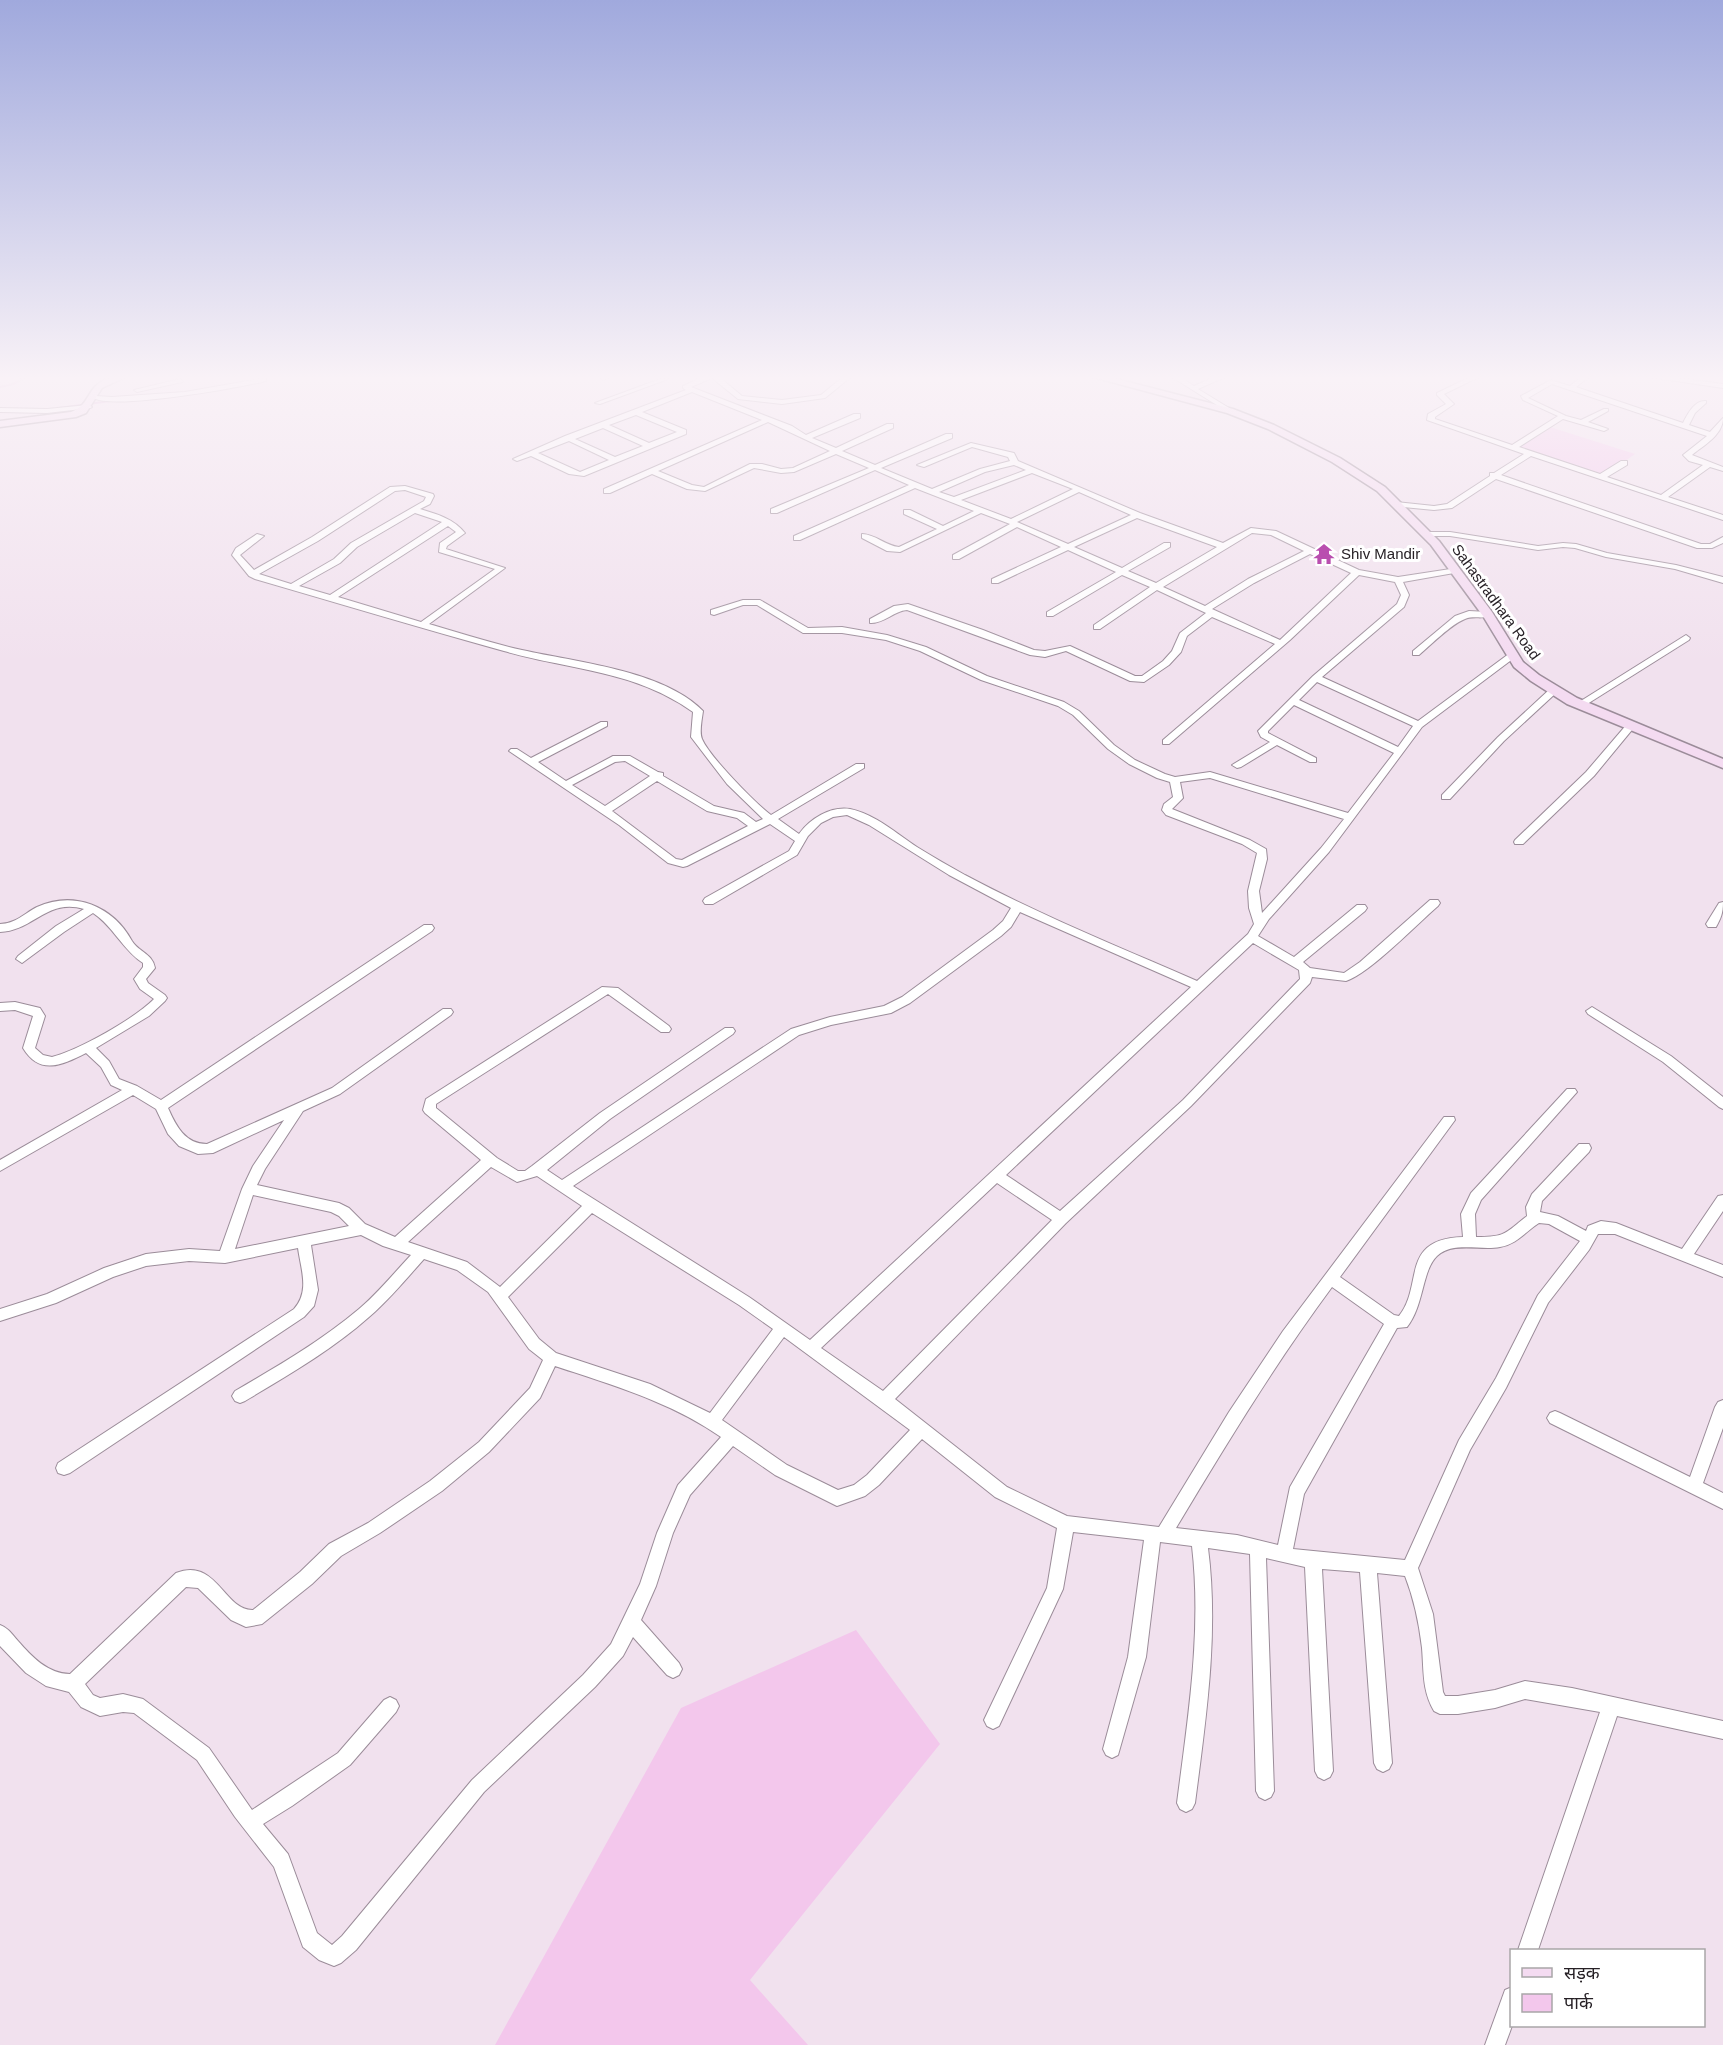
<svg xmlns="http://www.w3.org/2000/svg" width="1723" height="2045" viewBox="0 0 1723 2045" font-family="Helvetica,'Noto Sans Devanagari',sans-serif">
	<rect width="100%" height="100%" fill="#f1e1ee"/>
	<g fill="#f3c7ec">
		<path d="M1550,427L1635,454L1605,475L1520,447Z"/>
		<path d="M856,1630L940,1744L750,1980L808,2045H495L681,1708Z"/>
	</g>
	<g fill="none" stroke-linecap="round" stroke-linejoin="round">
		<g stroke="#d499cc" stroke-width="2">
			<path d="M0,387L13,384L28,376"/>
			<path d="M59,408L110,401"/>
		</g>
		<defs>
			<g id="street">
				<path d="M602,376H611L604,380L601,378Z"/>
				<path d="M705,376H718L742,396L782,400L821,395L844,376H852L825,398L782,404L738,399L712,378L691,387L792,426L806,435L854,414H860V418L812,438L836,448L887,424H893V428L842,451L875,465L946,434H952V438L881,468L932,489L980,469L1010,461L1008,457L972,447L924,467L917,465L971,443L1014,453L1018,461L1140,513L1223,543L1251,528L1276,531L1359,570L1398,577L1457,568V572L1454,573L1403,582L1409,595L1404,607L1322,677L1418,721L1510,653H1516L1518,655L1422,727L1329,852L1269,919L1258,936L1294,957L1357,905H1365L1367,908L1365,911L1303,962L1310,968L1344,973L1360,962L1430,900H1438L1440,903L1438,906C1417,924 1370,973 1346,981L1312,977L1310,983L1191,1106L1066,1223L895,1399L1007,1487L1067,1516L1159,1527L1229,1412L1283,1331L1444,1117H1454L1455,1120L1340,1277L1394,1315L1399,1316C1424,1285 1399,1239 1463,1237L1461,1214L1471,1193L1567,1089H1575L1577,1092L1481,1200L1475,1214L1476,1237C1507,1237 1505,1233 1527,1216L1526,1207L1532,1194L1579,1144H1589L1591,1148L1589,1152L1542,1201L1540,1212L1558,1216L1586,1231L1588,1226L1601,1221L1616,1223L1682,1249L1718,1196L1723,1195V1211L1694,1254L1723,1265V1277L1615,1234H1598L1589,1250L1548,1303L1506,1388L1470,1450L1418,1568L1433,1614L1443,1692L1445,1696H1458L1495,1690L1525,1681L1572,1688L1723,1721V1739L1617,1716L1538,1950H1518L1600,1712L1525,1699L1495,1708L1458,1714H1440L1434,1711C1422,1690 1424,1672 1422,1648C1419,1623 1414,1599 1405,1576L1377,1573L1392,1763L1389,1769L1383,1772L1377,1769L1374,1763L1360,1572L1322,1569L1333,1771L1330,1777L1324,1780L1318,1777L1315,1771L1305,1567L1266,1558L1274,1791L1271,1797L1265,1800L1259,1797L1256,1791L1250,1554L1208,1548C1219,1633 1206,1718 1195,1803L1192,1809L1186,1812L1180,1809L1177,1803C1188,1717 1202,1632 1192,1546L1160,1542L1146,1657L1118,1755L1112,1758L1106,1755L1103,1749L1128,1657L1144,1540L1073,1532L1063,1589L999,1726L993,1729L987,1726L984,1720L1047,1588L1057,1528L995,1497L922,1439L879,1485L865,1496L837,1506L775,1475L733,1446L690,1495L673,1533L656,1586L641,1620L679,1663L682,1669L679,1675L673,1678L667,1675L633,1637L623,1656L595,1687L484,1792L356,1950L341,1963L334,1966L319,1960L303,1947L274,1867L235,1817L197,1760L134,1713L123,1712L100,1716L81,1707L69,1692L46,1686L26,1673L0,1646V1625C8,1628 12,1634 18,1641C31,1656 48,1674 70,1674L176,1573C217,1557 224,1611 253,1610L300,1572L329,1544L368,1523L430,1481L479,1442L530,1388L543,1360L529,1349L488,1292L457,1270L424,1259C406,1279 389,1300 369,1317C332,1350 288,1375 245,1401L240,1403L235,1401L232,1396L235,1391C278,1366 321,1341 359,1309C378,1293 394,1273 411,1255L383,1246L361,1235L311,1245L318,1290L314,1306L304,1317L70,1473L64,1475L58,1473L56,1468L58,1463L294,1309C310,1291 301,1270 298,1248L225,1263L189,1261L146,1266L113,1277L56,1303L0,1321V1309L47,1294L104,1268L146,1254L189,1249L220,1251L242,1189L253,1166L284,1120L213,1153L198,1154L179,1146L168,1134L156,1109L133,1095L0,1171V1160L122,1090L111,1085L101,1067L86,1053C62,1065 40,1076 23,1048L33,1016L15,1010L0,1011V1003L15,1002L40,1008L45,1016L35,1048L43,1055L52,1057C79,1050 134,1019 154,999L140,989L134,979L143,967V963C122,949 114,927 93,913L64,932L22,963L16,959L18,956L56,926L84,909C47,898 33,931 0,932V924C15,924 25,913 37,907C74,890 113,906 132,941C139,952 153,954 155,968L146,979L148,983L165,995L167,998L165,1001L149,1016L96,1048L109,1061L119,1079L137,1086L161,1100L424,925H432L434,928L432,931L168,1108C176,1126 185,1144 207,1144L332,1088L443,1009H451L453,1012L451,1015L340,1094L303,1111L265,1169L257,1185L339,1203L349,1208L365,1224L395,1237L481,1160L425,1113L423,1110L426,1099L602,987L618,988L669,1026L671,1029L669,1032H661L608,994L436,1104V1108L497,1158L518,1171H525L532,1166L600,1113L725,1028H733L735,1031L733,1034L610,1119L547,1170L562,1180L791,1029L830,1017L884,1006L902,997L993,930L1003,921L1011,908L949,875L869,825L847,815L833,817L821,823L808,836L797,855L713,904H705L703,901L705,898L789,851L795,841L770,824L687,866L683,867L668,863L619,825L509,751L511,749H517L531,758L601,722H607V726L538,762L566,781L613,756H630L658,772L663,773V776L714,806L744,813L756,822L763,819L727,784L691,737L693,712C635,670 570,670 504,651C421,628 338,603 255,579L249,576L232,555L236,548L257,534L264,536L240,555L254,570L312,537L390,487L405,486L433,494L434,496L430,504L420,509C437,514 454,519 465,533L447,546L446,549L505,568L429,624C460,633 490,643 522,650C575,662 663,670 703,711C702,719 699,732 702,739C709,756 755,803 771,815L856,764H864V768L778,819L799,834C810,819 830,806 850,809C875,814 897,834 917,847C933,857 949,866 965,875C1040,915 1119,947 1197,981L1248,934L1254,924L1249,908L1248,891L1257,853L1242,844L1166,815L1162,810L1164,804L1173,797L1170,782L1157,778L1129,764L1108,749L1073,715L1058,706L981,680L920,651L886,640L842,633H803L757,605H743L714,615L711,614V610L743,600H760L808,628L842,627L887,635L926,647L987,676L1064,702L1079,711L1114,745L1135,760L1165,774L1175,777L1210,772L1348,813L1394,753L1294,705L1268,731V733L1316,758V762H1310L1277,745L1241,767L1237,768L1232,765L1270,742L1261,737L1258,731L1313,676L1397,604L1401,595L1395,582L1359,575L1290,640L1169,744H1163V740L1275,644L1212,617L1187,636L1181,652L1169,665L1144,682L1130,681L1066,651L1045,657L1030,655L907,610C894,611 883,624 870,623V619L894,606L908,604L983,630L1034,650L1045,651L1070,646L1135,676H1142L1163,661L1172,651L1180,633L1206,613L1157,590L1100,629H1094V625L1150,587L1122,575L1053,616H1047V612L1116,572L1068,550L998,583H992V579L1061,547L1017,527L959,559H953V555L1010,524L981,513L900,552L887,551L862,538V534C875,534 886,546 899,547L937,529L904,514V510H910L943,526L974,511L915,488L800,540H794V536L909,485L875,470L777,513H771V509L869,468L836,454L794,472L781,473L754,468L705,491L687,489L652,474L610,493H604V489L762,420L692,392L642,412L686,430V434L584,476L569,474L531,456L517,461L513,459L565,436L686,390L683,388V386ZM636,415L677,432L649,443L609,425ZM768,422L830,451L793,468L781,469L762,464H750L704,487L692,485L658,471ZM603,428L643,446L615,457L575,439ZM569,441L609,460L580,472L538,453ZM1014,465L1026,470L954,497L939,492L985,472ZM1032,473L1073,489L1011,519L961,500ZM405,490L426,497L424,501L351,543L334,559L291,584L259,574L318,541L395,491ZM1079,492L1131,515L1068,544L1017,522ZM415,513L442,522L330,595L299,586L340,563L357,547ZM1137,518L1217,547L1156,583L1128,571L1170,547V543H1164L1122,568L1074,547ZM448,526L456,532L440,543L439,552L495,569L421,622L338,597ZM1252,533L1271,535L1304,551L1248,579L1205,606L1163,587ZM1310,554L1351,573L1280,640L1212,609L1254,583ZM1317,682L1413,726L1398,747L1299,700ZM625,761L650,776L605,806L572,785L615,762ZM1210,778L1344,819L1321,848L1262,913L1259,891L1267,859L1266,849L1250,840L1172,809L1183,798L1180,782ZM657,781L707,811L737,818L748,826L682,860L676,859L612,811ZM1020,912L1191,987L810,1340L749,1297L573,1186L799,1035L831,1025L891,1013L910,1003L1001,936L1011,927ZM1253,943L1299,970L1300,979L1183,1100L1060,1211L1006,1175ZM491,1167L517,1182L537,1176L582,1206L500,1287L467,1262L408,1242ZM997,1183L1052,1220L883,1391L821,1348ZM253,1195L331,1212L339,1216L349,1226L235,1249ZM592,1213L739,1305L773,1329L710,1413L650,1384L556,1353L539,1339L508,1297ZM1539,1223L1549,1224L1580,1241L1538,1295L1496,1378L1459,1440L1405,1560L1293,1549L1304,1494L1397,1328L1407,1327C1424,1306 1422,1270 1437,1256C1453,1241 1481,1251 1500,1247C1517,1244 1525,1232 1539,1223ZM1332,1287L1384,1324L1290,1487L1278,1545L1237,1535L1176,1528C1225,1446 1275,1364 1332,1287ZM784,1337L910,1430L867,1475L854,1485L838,1490L787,1465L722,1420ZM555,1366C612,1385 671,1402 721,1437L678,1485L657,1533L640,1584L611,1644L583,1675L472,1780L342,1936L332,1945L317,1933L288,1854L263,1824L292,1806L350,1765L396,1712L399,1706L396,1700L390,1697L384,1700L338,1753L252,1810L209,1748L143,1699L123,1694L100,1698L93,1695L85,1684L186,1587L198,1588L231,1620L246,1627L262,1624L312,1584L341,1556L380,1533L442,1491L489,1452L540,1398Z"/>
				<path d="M1170,376H1178L1194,386L1217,376H1227L1198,389L1234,411L1228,412Z"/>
				<path d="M1472,376H1481L1444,394L1454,404L1435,417V419L1512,445L1558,416L1523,400L1521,396L1551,380L1570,386L1582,376H1590L1576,387L1683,423C1688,413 1695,400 1706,401V403L1695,413L1689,425L1710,432L1723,418C1723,435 1704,445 1692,455L1723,467V471L1710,467L1668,497L1723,515V520L1531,456L1501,475L1701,544H1710L1723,537V543L1712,548H1697L1496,479L1452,508L1434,510L1393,506V502H1396L1434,506L1447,504L1490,476V473H1494L1524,454L1427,420L1428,414L1446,404L1437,395V393ZM1552,384L1707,436L1683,455L1689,461L1703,465L1661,495L1607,477L1627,465V461H1621L1600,474L1519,447L1563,419L1604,431L1608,429L1588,422L1608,411V409H1604L1581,420L1566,416L1528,398Z"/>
				<path d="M1642,376H1663L1723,384V388Z"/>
				<path d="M264,378L266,379V381C237,388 114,410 93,398L96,396L112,397L185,392Z"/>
				<path d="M663,378L668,379L600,404L595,403Z"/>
				<path d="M180,379L183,381L182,382L137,392L134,390Z"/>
				<path d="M88,405L92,407L90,408L47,413L0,412V408L47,409Z"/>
				<path d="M1423,532H1450L1538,546L1563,543L1576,544L1607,553L1676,565L1723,577V583L1675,569L1606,557L1575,548L1563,547L1538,550L1450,536H1426L1422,534Z"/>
				<path d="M1469,611L1488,612L1492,615C1484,620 1474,615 1465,619C1450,625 1432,644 1419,655H1413V651L1455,616Z"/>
				<path d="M1686,635L1690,638L1689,640L1584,706L1581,707L1576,704Z"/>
				<path d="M1553,688L1558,691L1556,693L1504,741L1450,799H1442V795L1498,737L1550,689Z"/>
				<path d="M1631,722L1636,725L1594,776L1523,844H1515L1514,842L1515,840L1586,772L1628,723Z"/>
				<path d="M1723,902C1723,913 1721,918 1716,927H1708L1706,924L1719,903Z"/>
				<path d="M1592,1007L1671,1056L1723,1097V1109L1719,1107L1663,1062L1588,1014L1586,1011Z"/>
				<path d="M1723,1400V1428L1703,1483L1723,1493V1509L1550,1423L1547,1418L1550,1413L1555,1411L1560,1413L1690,1477L1715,1407L1718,1402Z"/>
				<path d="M1512,1987V2026L1505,2045H1485L1505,1990Z"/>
			</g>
			<g id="secondary">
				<path d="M114,376H128L102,388L86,413L76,417L0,427V421L71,412C94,403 83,386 114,376Z"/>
				<path d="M1089,376H1105L1233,409L1274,425L1340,458L1385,487L1439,541L1492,612L1523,662L1539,675L1577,698L1723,759V768L1567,704L1531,681L1514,667L1483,616L1431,545L1377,491L1332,462L1268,429L1227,413Z"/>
			</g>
		</defs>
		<use href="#street" stroke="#9b8c99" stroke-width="2"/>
		<use href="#secondary" stroke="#9b8c99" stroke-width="3"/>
		<use href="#street" fill="#fff" fill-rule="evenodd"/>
		<use href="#secondary" fill="#f4dbf1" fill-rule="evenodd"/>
	</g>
	<linearGradient id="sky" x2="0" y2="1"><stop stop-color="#a0a9dd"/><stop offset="0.57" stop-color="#f9f2f7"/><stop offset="1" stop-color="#f9f2f7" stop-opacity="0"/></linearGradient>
	<rect width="1723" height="663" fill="url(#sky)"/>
	<defs>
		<symbol id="temple-bare" viewBox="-9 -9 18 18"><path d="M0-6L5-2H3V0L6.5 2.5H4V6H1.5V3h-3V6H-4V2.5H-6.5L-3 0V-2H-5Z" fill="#b94eaf" stroke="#fff" stroke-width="2.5" paint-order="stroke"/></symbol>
	</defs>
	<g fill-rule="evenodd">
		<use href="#temple-bare" x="1309" y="539" width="30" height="30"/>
	</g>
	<g text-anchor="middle" stroke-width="6" stroke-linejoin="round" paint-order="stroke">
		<g font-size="15" fill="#272126" stroke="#fff" text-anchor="start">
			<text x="1341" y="559">Shiv Mandir</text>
		</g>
		<g font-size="15" fill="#272126" stroke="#fff">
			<text transform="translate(1496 602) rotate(54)" y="5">Sahastradhara Road</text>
		</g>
	</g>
	<rect x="1510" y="1949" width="195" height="78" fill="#ffffff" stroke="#a9a6a8" stroke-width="1.5"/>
	<rect x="1522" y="1968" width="30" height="9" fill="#f4dbf1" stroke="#a9a6a8" stroke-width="1.5"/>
	<text x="1564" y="1979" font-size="18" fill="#272126">सड़क</text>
	<rect x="1522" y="1994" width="30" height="18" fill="#f3c7ec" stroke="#a9a6a8" stroke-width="1.5"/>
	<text x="1564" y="2009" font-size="18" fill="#272126">पार्क</text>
</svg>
